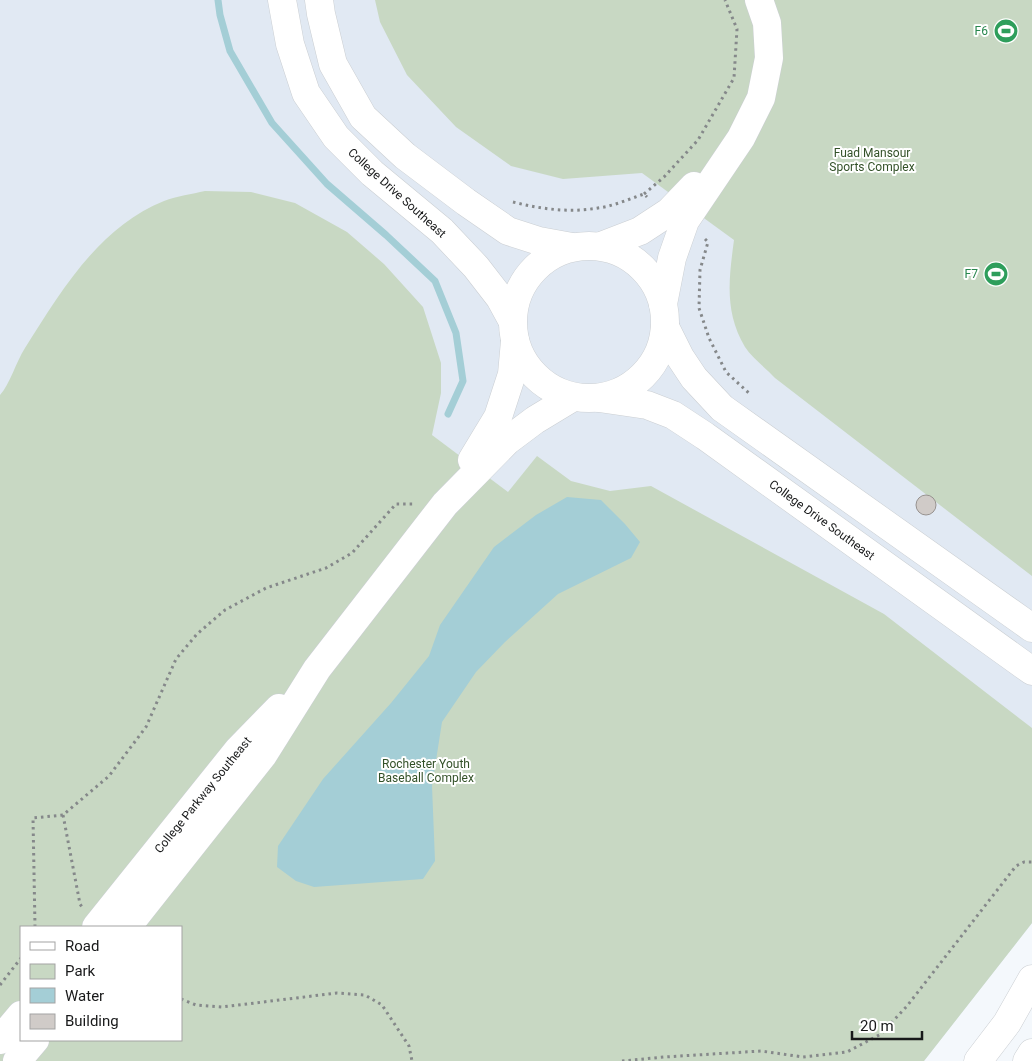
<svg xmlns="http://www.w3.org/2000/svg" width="1032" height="1061" viewBox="0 0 1032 1061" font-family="Roboto,sans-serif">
	<rect width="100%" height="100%" fill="#f4f8fc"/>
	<path fill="#e1e9f3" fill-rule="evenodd" d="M0,0H1032V923L924,1061H0ZM21,927H181V1040H21Z"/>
	<g fill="#c8d8c3" fill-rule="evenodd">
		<path d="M375,0H1032V576L775,378C766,368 752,358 745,347C724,312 729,278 734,240L642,173L563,179L511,166L456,127L407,75L380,22Z"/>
		<path d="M205,191L251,192L295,203L347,232L384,264L423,307L441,363V393L432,435L508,492L537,456L571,481L610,491L651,486L884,614L1032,728V923L924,1061H0V395C10,384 16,362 25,348C61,291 99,227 164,201C177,196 192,194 205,191ZM21,927H181V1040H21Z"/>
	</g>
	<path fill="#a4ced6" d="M567,497L601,500L625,524L640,542L631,558L558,594L505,642L476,672L442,722L432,786L435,861L423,879L314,887L296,881L277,867L278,846L323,779L391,703L429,656L440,625L494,547L536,515Z"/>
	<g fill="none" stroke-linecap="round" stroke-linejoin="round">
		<path stroke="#a4ced6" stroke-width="7" d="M218,0L220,15L230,51L272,123L327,184L386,235L435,281L456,333L463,381L448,414"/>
	</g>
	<circle fill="#d0cbc8" stroke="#97928f" cx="926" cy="505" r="10"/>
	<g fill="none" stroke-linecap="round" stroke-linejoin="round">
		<defs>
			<g id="secondary">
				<path d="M282,0L290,44L306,93L336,137L372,173L442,231L476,267L500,298L512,320"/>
				<path d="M319,0L321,14L333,64L363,117L405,156L466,202L508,231L539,241L572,247"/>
				<circle cx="589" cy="322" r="76"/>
				<path d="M601,246L640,231L669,212L694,186"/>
				<path d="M663,304L672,258L685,221L741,138L761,98L769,58L767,23L759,0"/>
				<path d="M665,327L680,357L694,378L722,408L1032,628"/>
				<path d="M599,398L647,405L673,415L705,436L1032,671"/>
				<path d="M472,460L498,417L512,374L515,341"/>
				<path d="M96,927L238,750L279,708"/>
				<path d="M127,927L263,755L317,669L445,504L507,441L535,420L573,397"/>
				<path d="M0,1040L21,1015"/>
				<path d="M17,1061L35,1040"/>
				<path d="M978,1061L1007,1023L1032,979"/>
				<path d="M1027,1061L1032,1053"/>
			</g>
		</defs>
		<use href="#secondary" stroke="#cbcfd3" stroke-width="29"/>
		<g stroke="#85888a" stroke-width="3" stroke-dasharray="2.5 4" stroke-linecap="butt">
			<path d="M644,194L664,177L698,140L734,78L737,29L725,0"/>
			<path d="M513,202C541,209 569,213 598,208C614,206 629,199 644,194L647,197"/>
			<path d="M705,239L708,242L700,270L699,308L709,338L726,372L751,395"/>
			<path d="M63,815L80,904L82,907"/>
			<path d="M35,927L33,818L63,815L109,776L146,727L176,659L197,634L225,610L266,588L326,568L352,553L396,504H413"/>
			<path d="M0,985L21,958"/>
			<path d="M181,999L196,1005L222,1007L337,993L365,995L382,1005L409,1046L412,1061"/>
			<path d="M622,1061L664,1057L761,1051L803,1057L847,1052L881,1034L907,1006L1016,866L1024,862H1032"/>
		</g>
		<use href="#secondary" stroke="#fff" stroke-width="28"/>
	</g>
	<defs>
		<symbol id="stadium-disc" viewBox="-11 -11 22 22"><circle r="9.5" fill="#2e9e5b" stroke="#fff"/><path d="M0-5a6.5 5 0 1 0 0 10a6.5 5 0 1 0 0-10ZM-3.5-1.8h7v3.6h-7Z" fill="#fff"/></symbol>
	</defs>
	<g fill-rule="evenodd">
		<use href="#stadium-disc" x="992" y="17" width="28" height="28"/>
		<use href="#stadium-disc" x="982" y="260" width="28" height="28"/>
	</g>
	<g text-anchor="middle" stroke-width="4" stroke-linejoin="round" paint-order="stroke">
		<g font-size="12" fill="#27864d" stroke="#fff" text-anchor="end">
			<text x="988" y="35">F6</text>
			<text x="978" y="278">F7</text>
		</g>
		<g font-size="12" fill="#335128" stroke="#fff">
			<text x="872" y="157">Fuad Mansour<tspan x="872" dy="14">Sports Complex</tspan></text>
			<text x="426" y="768">Rochester Youth<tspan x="426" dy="14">Baseball Complex</tspan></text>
		</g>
		<g font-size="12" fill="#18191a" stroke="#fff">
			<text transform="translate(397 193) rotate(42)" y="4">College Drive Southeast</text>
			<text transform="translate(822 520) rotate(36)" y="4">College Drive Southeast</text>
			<text transform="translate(203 795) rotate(-51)" y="4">College Parkway Southeast</text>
		</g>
	</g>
	<rect x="20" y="926" width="162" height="115" fill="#ffffff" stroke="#a3a3a3"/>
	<rect x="30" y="942" width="25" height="8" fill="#ffffff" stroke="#a3a3a3"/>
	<text x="65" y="951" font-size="15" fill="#18191a">Road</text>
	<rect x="30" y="964" width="25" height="15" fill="#c8d8c3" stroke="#a3a3a3"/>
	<text x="65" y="976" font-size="15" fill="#18191a">Park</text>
	<rect x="30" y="988" width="25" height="15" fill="#a4ced6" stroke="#a3a3a3"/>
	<text x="65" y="1001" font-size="15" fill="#18191a">Water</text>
	<rect x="30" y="1014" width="25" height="15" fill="#d0cbc8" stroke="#a3a3a3"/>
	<text x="65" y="1026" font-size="15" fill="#18191a">Building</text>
	<path d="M852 1031v8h70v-8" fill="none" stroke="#18191a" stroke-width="2.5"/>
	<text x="860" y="1031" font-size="15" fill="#18191a" stroke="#ffffff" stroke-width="4" paint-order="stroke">20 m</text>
</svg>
